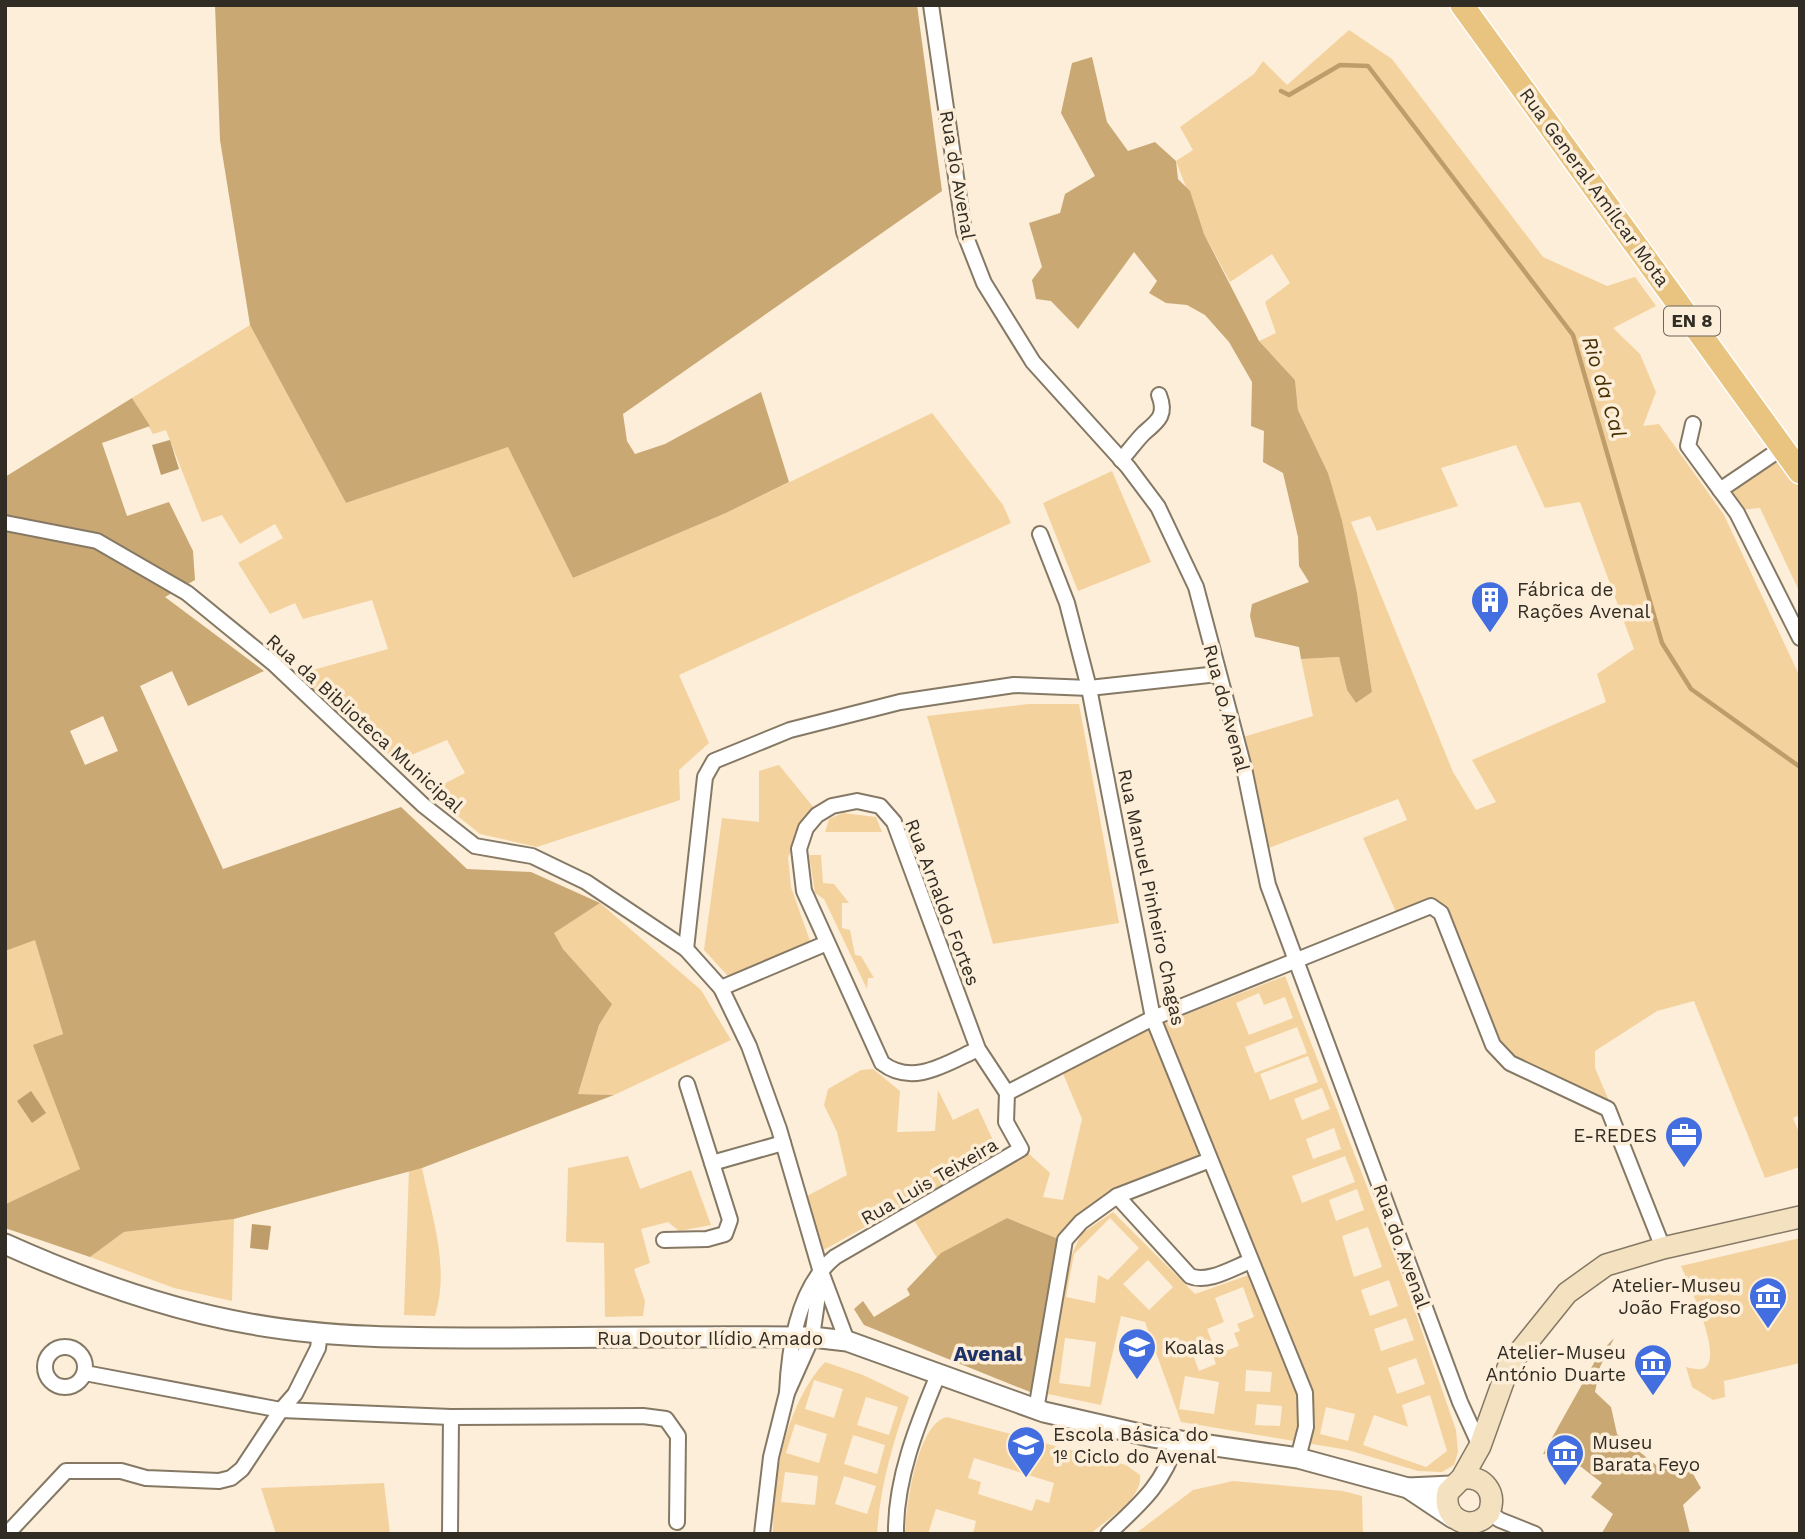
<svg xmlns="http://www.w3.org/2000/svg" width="1805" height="1539" viewBox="0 0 1805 1539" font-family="'Work Sans',sans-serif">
	<rect width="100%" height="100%" fill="#fceed8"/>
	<g fill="#f4d29e" fill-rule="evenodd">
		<path d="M1349,30L1392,59L1543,257L1607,286L1635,277L1656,306L1613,328L1640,354L1656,392L1643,426L1659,424L1724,515L1800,677V1115L1793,1118L1800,1135V1167L1765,1178L1694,1001L1657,1011L1595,1051V1068L1610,1103L1511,1058L1498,1042L1430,900L1396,912L1363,838L1407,820L1398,799L1266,849L1243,737L1313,716L1301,659L1339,657L1347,690L1356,703L1372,692L1357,593L1328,473L1298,410L1295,380L1259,341L1276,333L1265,302L1290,283L1272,254L1230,282L1204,234L1176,161L1193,150L1180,127L1254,74L1263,61L1287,85ZM1516,445L1545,508L1580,502L1634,649L1597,674L1606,702L1472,760L1496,802L1476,810L1453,772L1351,522L1370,516L1377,531L1458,506L1441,468Z"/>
		<path d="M250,325L346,503L508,446L573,578L726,513L932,413L1003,505L1011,523L679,675L709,743L679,770L680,800L537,847L480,834L428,792L465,773L447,740L397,761L295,675L388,649L372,600L303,619L295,603L270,614L238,563L283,538L275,524L240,544L222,515L202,522L166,430L153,434L132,398Z"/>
		<path d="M1780,458L1800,488V593L1760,508L1740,510L1729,495Z"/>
		<path d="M1112,471L1151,562L1078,591L1043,503Z"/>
		<path d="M1029,704H1079L1119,923L993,944L927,716Z"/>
		<path d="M779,765L814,808L788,857L791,887L810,941L728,976L704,950L722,818L759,822V771Z"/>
		<path d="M843,813L876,817L882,832H825L829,819Z"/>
		<path d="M809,855H821L823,883L834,884L849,903H842V928L850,930L855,955L861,956L874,978H868L867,989L824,899L815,893Z"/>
		<path d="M600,903L701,990L731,1040L614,1095L578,1094L599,1025L611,1004L563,949L553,933Z"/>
		<path d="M35,939L63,1034L34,1046L81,1169L5,1205V951Z"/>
		<path d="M1285,976L1410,1297L1456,1430L1458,1452L1454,1465L1442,1472L1418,1471L1348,1450L1181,1422L1145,1322L1121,1316L1101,1405L1048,1394L1066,1268L1081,1234L1113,1212L1195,1294L1263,1270L1164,1023ZM1259,993L1264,1005L1285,997L1293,1018L1249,1035L1236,1003ZM1297,1027L1307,1053L1255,1073L1245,1047ZM1308,1056L1318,1082L1270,1100L1260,1074ZM1322,1088L1330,1109L1302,1120L1294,1099ZM1334,1128L1341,1149L1313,1159L1306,1139ZM1345,1156L1355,1182L1302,1203L1292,1176ZM1357,1189L1364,1210L1336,1221L1329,1200ZM1110,1218L1139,1248L1108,1280L1098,1275L1095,1303L1066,1297L1074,1254ZM1368,1227L1382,1267L1354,1277L1342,1236ZM1148,1260L1173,1287L1149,1310L1123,1284ZM1389,1280L1398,1306L1370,1316L1361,1290ZM1243,1287L1254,1317L1237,1324L1240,1331L1234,1333L1239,1346L1217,1354L1207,1329L1224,1322L1215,1298ZM1406,1318L1414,1340L1381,1351L1374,1329ZM1065,1338L1096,1342L1090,1387L1059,1383ZM1207,1339L1216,1364L1199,1371L1190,1346ZM1416,1358L1425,1384L1397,1394L1388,1368ZM1246,1370L1272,1372L1270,1392L1245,1391ZM1185,1376L1219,1382L1214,1414L1179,1409ZM1430,1395L1447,1451L1426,1467L1363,1445L1374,1415L1408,1427L1402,1405ZM1257,1404L1282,1406L1280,1426L1255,1425ZM1326,1407L1355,1414L1348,1441L1320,1434Z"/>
		<path d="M1152,1023L1207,1158L1142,1182L1061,1240L1007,1218L937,1258L913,1218L1027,1152L1050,1173L1043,1197L1063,1200L1082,1119L1062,1071Z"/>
		<path d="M873,1069L900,1091L897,1132L935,1131L938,1090L953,1120L978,1108L999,1153L820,1252L805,1197L847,1175L837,1132L824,1105L828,1089L861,1070Z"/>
		<path d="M628,1156L640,1189L691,1170L711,1225L679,1231L668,1222L641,1229L650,1263L634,1269L645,1301L643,1316L605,1317L604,1243L566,1242L568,1168Z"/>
		<path d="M422,1168C432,1217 450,1267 435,1316L404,1315L409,1169Z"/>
		<path d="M234,1219L232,1301L174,1288L90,1257L124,1232Z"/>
		<path d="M1800,1238V1363L1724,1381L1725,1397L1713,1400L1692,1387L1686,1367C1690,1368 1698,1370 1702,1369C1727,1362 1687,1281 1681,1266Z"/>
		<path d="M825,1362L863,1375L909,1397C893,1442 880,1486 877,1534H773C772,1478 786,1404 825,1362ZM814,1380L843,1389L834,1418L805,1409ZM866,1397L898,1407L889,1435L857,1425ZM795,1424L827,1434L819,1463L786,1453ZM853,1435L885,1445L877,1474L844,1464ZM785,1472L818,1476L815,1505L781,1502ZM844,1476L876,1486L867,1514L835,1504Z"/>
		<path d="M947,1417L1126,1465L1140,1475C1143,1499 1106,1520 1090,1534H973L976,1521L936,1509L928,1534H905C906,1507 917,1423 947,1417ZM974,1458L1054,1483L1049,1503L1036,1499L1032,1511L978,1494L981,1482L968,1478Z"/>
		<path d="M1233,1481L1343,1491L1362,1496L1363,1534H1135L1193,1490Z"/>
		<path d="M384,1483L390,1534H276L261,1488Z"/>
	</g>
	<g fill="#c9a874" fill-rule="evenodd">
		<path d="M215,5H917L942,191L623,414L627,441L635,454L665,444L761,392L789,482L726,513L573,578L508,447L346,503L250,325L220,140Z"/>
		<path d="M1092,57L1107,122L1128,151L1155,142L1176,161L1178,179L1190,191L1204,234L1259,341L1295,380L1298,410L1328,473L1342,521L1357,593L1372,692L1356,703L1347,690L1339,657L1301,659L1299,647L1255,637L1250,616L1252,604L1309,582L1299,566L1298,537L1283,473L1263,462L1264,431L1251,426L1252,382L1229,342L1205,315L1187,305L1166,303L1149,293L1157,281L1134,252L1078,329L1051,301L1036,299L1032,280L1042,267L1029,223L1060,213L1065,194L1095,176L1061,113L1072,63Z"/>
		<path d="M132,398L150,426L102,443L127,516L169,502L193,551L195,580L165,597L264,671L188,706L172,671L140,686L223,869L401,807L467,869L531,872L600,903L554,933L563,949L612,1004L599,1025L578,1094L614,1095L422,1168L234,1219L124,1232L90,1257L5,1228L6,1204L80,1169L33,1045L63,1034L35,940L5,951V477ZM103,716L118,751L85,765L70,731Z"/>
		<path d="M1007,1218L1061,1240L1035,1394L864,1325L854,1309L863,1301L874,1317L910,1295L907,1289L941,1253Z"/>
		<path d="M1614,1338L1600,1367L1595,1392L1611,1407L1617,1434L1660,1468L1685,1460L1701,1488L1683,1505L1690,1534L1602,1533L1613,1514L1591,1497L1602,1483L1563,1453L1543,1454L1599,1354Z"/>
	</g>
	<g fill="#be9d6a">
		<path d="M170,440L179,469L161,475L152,445Z"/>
		<path d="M31,1091L46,1113L32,1123L17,1101Z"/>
		<path d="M252,1224L271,1226L268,1250L250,1248Z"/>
	</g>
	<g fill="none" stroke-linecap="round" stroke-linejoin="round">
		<path stroke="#be9d6a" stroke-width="4.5" d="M1281,91L1289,95L1340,65L1368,66L1573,335L1662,643L1691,689L1800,767"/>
		<defs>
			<g id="minor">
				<path d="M931,5L964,232L984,283L1033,362L1128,467L1158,507L1196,587L1244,768L1268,885L1460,1402L1480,1446"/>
				<path d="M1693,424L1688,446L1737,513L1800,638"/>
				<path d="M1121,460C1129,451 1136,441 1144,433C1158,421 1167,415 1159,395"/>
				<path d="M1720,490L1782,448"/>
				<path d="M5,523L97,541L187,593L273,663L423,805L475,846L532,856L586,882L686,949L721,988L749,1046L779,1129L820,1269L847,1341"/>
				<path d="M1040,534L1067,603L1089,688L1153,1018L1305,1393L1306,1427L1298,1458"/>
				<path d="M686,949L705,777L714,761L790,730L900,702L1014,685L1089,688L1218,674"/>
				<path d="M721,988L827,943"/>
				<path d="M978,1049C947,1063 913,1087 882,1063L804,891L799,849L806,828L817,815L832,806L857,801L880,806L894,822L978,1049L1007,1093"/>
				<path d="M1007,1093L1153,1018L1431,906L1441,913L1493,1045L1510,1063L1608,1109L1663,1248"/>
				<path d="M1210,1160L1117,1196L1190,1276C1208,1284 1234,1267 1251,1261"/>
				<path d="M712,1163L783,1143"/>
				<path d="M664,1240L707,1239L725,1234L730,1220L687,1084"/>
				<circle cx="65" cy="1367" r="20"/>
				<path d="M85,1373L281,1410L451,1417L643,1416L666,1419L678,1436L677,1522"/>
				<path d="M787,1393C789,1348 798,1287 835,1257L1021,1149L1006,1122L1007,1093"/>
				<path d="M1036,1410L1065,1240L1081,1222L1117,1196"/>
				<path d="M1489,1513L1500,1520L1535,1534"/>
				<path d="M7,1534L66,1471H121L146,1478L219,1481L231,1478L242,1469L281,1410L295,1394L318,1348L320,1333"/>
				<path d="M450,1534L451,1417"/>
				<path d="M762,1534L771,1457L787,1393L812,1337L820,1281"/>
				<path d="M896,1534C895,1480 917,1425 938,1375"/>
				<path d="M1108,1534C1141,1503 1163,1485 1177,1441"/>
			</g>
			<g id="tertiary">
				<path d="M5,1244C85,1280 165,1309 251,1324C335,1339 421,1338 505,1338C607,1337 710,1336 812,1337L847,1341L1044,1412L1153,1437L1298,1458L1408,1488L1453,1518"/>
				<path d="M1408,1488L1451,1486"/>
			</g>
			<path id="secondary" d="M1462,1478C1484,1476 1497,1492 1489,1513C1472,1534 1441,1519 1448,1492L1462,1478L1480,1446L1509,1365L1567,1293L1606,1265L1663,1248L1800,1217"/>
			<path id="primary" d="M1462,5L1800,472"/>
		</defs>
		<use href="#minor" stroke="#857965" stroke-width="18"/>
		<use href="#tertiary" stroke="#857965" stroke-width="23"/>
		<use href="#secondary" stroke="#857965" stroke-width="24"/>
		<use href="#primary" stroke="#fff" stroke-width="26"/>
		<use href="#minor" stroke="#fff" stroke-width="14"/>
		<use href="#tertiary" stroke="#fff" stroke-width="19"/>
		<use href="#secondary" stroke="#f4e1c0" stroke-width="21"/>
		<use href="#primary" stroke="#e8c480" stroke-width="23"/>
	</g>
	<defs>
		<symbol id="building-pin" viewBox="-11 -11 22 30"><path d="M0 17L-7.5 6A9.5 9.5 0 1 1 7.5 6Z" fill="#436ee0" stroke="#fceed8"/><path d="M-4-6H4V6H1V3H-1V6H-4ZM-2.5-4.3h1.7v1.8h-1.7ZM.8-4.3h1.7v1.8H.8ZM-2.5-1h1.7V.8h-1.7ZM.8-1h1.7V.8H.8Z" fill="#fff"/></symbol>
		<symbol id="office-pin" viewBox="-11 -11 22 30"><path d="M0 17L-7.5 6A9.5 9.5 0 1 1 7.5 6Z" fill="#436ee0" stroke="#fceed8"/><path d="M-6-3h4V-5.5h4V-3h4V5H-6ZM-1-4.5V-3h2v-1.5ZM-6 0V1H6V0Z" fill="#fff"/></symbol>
		<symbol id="museum-pin" viewBox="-11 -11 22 30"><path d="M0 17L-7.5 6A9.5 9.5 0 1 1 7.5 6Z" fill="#436ee0" stroke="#fceed8"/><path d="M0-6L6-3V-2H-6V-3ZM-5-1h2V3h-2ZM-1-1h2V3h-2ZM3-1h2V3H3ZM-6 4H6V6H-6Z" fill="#fff"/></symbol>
		<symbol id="school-pin" viewBox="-11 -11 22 30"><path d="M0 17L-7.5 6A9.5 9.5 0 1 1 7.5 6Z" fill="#436ee0" stroke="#fceed8"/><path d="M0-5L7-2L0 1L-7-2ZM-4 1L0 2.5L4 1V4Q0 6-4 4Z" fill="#fff"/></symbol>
	</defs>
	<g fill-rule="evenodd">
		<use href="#building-pin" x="1468" y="578" width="44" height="60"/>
		<use href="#office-pin" x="1662" y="1113" width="44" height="60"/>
		<use href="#museum-pin" x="1746" y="1274" width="44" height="60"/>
		<use href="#school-pin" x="1115" y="1325" width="44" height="60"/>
		<use href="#museum-pin" x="1631" y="1341" width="44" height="60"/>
		<use href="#school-pin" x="1004" y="1423" width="44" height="60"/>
		<use href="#museum-pin" x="1543" y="1431" width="44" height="60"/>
	</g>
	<g text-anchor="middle" stroke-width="7" stroke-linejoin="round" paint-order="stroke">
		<rect fill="#fceed8" stroke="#6e665a" stroke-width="2" x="1664" y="306.5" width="56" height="29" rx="5"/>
		<g font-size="18" font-weight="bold" fill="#312c24">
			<text x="1692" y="327">EN 8</text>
		</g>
		<g font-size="19" fill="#312c24" stroke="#fceed8">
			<text transform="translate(958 175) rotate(80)" y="7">Rua do Avenal</text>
			<text transform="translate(1595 187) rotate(54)" y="7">Rua General Amílcar Mota</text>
			<text transform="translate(1227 708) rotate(75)" y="7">Rua do Avenal</text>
			<text transform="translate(365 723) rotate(42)" y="7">Rua da Biblioteca Municipal</text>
			<text transform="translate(1152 897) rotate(78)" y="7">Rua Manuel Pinheiro Chagas</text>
			<text transform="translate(943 902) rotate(69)" y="7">Rua Arnaldo Fortes</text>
			<text transform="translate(929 1181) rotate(-30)" y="7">Rua Luis Teixeira</text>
			<text transform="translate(1402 1246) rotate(70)" y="7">Rua do Avenal</text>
			<text x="710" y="1345">Rua Doutor Ilídio Amado</text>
		</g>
		<g font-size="19" fill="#312c24" stroke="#fceed8" text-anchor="start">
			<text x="1517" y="596">Fábrica de<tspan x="1517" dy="22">Rações Avenal</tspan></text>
			<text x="1657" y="1142" text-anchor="end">E-REDES</text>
			<text x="1741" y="1292" text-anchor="end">Atelier-Museu<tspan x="1741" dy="22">João Fragoso</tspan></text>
			<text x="1164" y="1354">Koalas</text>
			<text x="1626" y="1359" text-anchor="end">Atelier-Museu<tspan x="1626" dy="22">António Duarte</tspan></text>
			<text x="1053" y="1441">Escola Básica do<tspan x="1053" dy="22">1º Ciclo do Avenal</tspan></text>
			<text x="1592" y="1449">Museu<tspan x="1592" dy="22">Barata Feyo</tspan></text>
		</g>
		<g font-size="21" font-style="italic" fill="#462f03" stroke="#fceed8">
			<text transform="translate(1604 387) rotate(73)" y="7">Rio da Cal</text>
		</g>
		<g font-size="21" font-weight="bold" fill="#1e336a" stroke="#fceed8">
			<text x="988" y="1361">Avenal</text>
		</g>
	</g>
	<rect width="1805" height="1539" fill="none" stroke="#312c24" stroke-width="14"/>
</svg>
